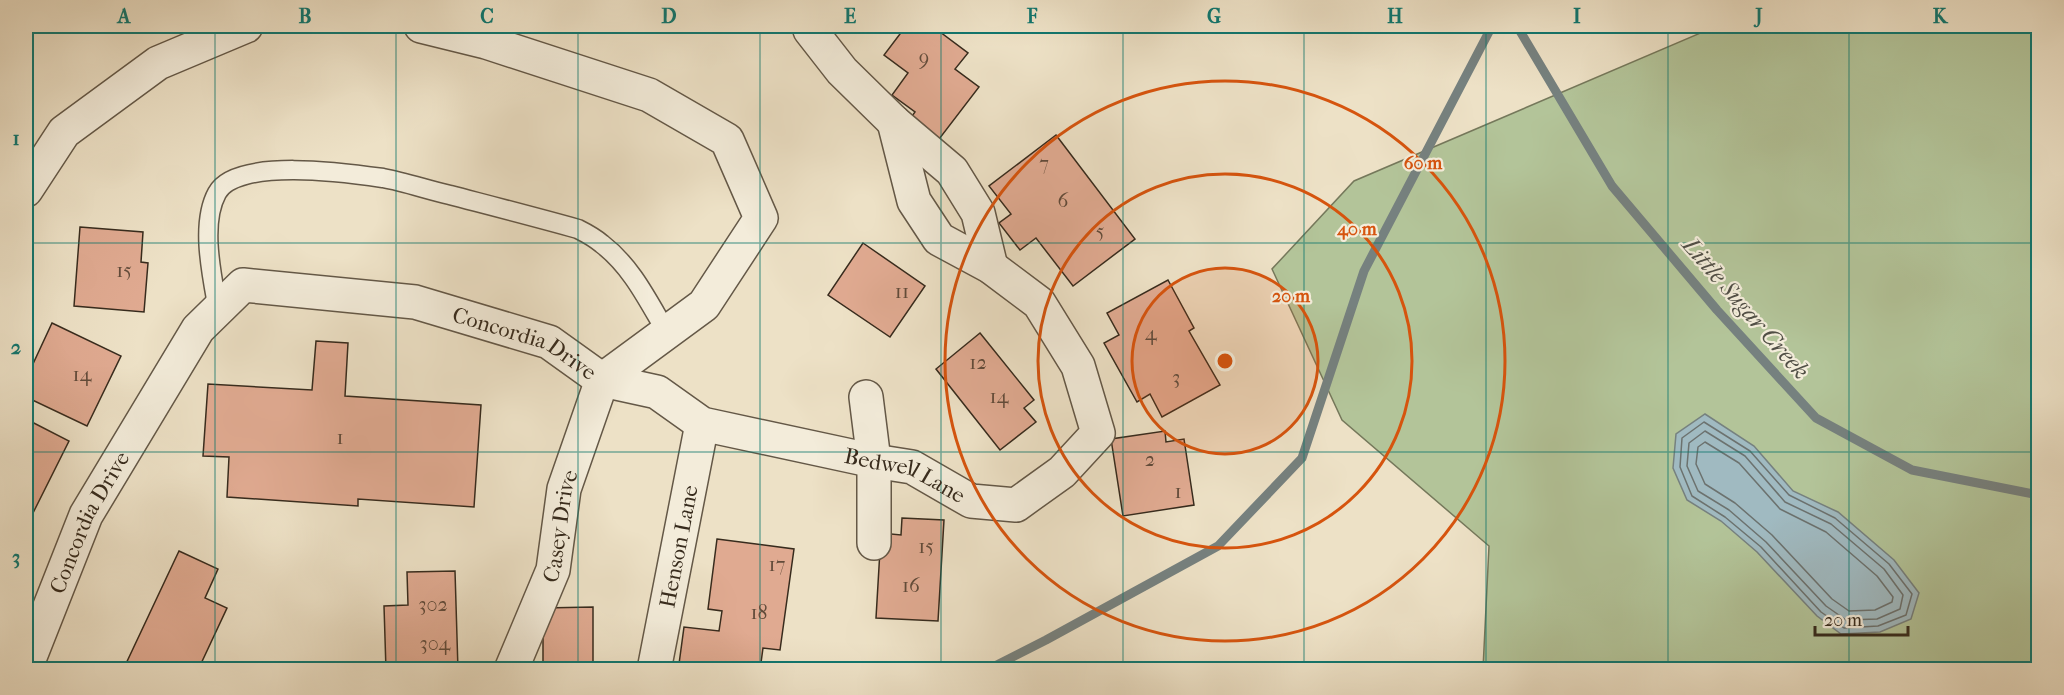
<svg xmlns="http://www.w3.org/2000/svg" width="2064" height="695" viewBox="0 0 2064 695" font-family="'IM FELL French Canon',serif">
	<rect width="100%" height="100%" fill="#ede1c6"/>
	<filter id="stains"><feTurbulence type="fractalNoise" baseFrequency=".00333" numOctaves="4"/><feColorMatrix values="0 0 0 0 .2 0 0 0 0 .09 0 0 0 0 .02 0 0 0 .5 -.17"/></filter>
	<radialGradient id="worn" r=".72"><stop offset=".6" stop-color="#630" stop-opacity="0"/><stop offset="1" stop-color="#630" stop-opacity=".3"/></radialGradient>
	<path fill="#b3c499" stroke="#75785b" stroke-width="1.5" d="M1708,26H2038V669H1483L1489,546L1342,420L1272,269L1354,181L1703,32Z"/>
	<path fill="#a0bac1" stroke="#76817f" stroke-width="1.5" d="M1705,414L1754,446L1793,491L1838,512L1894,560L1919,593L1911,619L1880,632L1841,634L1817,616L1757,552L1721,521L1687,500L1673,468L1676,434Z"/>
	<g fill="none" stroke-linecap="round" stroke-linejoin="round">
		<g stroke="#6c726f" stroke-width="1.5">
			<path d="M1704,422L1750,451L1789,495L1835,518L1889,564L1912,594L1906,615L1878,626L1844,628L1821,612L1761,547L1725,517L1692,496L1680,467L1682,438Z"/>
			<path d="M1705,431L1745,456L1785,502L1831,524L1884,569L1903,595L1900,609L1877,619L1846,620L1826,606L1766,542L1729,510L1698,491L1687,466L1689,443Z"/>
			<path d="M1705,442L1739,463L1780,509L1826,532L1877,576L1893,597L1892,602L1875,610L1849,611L1832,599L1772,535L1735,503L1705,484L1696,464L1698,447Z"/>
		</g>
		<g stroke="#76817f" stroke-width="9">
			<path d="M1517,26L1612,186L1717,310L1816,418L1912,470L2038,495"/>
			<path d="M987,670L1046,640L1218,546L1302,458L1364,271L1492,26"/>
		</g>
	</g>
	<g fill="#e0aa91" stroke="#372b1d" stroke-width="1.5">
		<path d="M906,26H932L968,53L955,69L979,87L933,147L905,126L915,112L892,95L908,73L884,55Z"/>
		<path d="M1056,135L1135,239L1073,286L1036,238L1020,250L999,223L1011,214L989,186Z"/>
		<path d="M80,227L143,232L141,262L148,263L144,312L74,306Z"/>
		<path d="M863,243L925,286L890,337L828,295Z"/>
		<path d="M1168,280L1194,328L1189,331L1220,385L1162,417L1150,394L1137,402L1104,343L1119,335L1107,313Z"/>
		<path d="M52,323L121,356L87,426L26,397V379Z"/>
		<path d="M980,333L1034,400L1024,408L1036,422L1000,450L936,369Z"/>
		<path d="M316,341L348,343L345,396L481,405L474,507L358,499V506L227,497L229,457L203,456L208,384L312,390Z"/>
		<path d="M26,419L69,441L30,519L26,517Z"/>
		<path d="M1165,431L1166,442L1184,439L1194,505L1123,516L1111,439Z"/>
		<path d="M902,518L944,520L938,621L876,618L881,533L901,535Z"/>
		<path d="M717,539L794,549L780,650L763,648L760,670H693L694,666L679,664L684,627L719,631L722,611L708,609Z"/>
		<path d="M179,551L218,569L205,598L227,608L198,670H123Z"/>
		<path d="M455,571L458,670H386L384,606L408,605L407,572Z"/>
		<path d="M593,607V670H543V608Z"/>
	</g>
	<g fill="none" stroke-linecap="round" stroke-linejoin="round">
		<defs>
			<path id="service" d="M218,310C212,276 200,224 217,193C236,157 348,173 383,178C405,182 428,190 450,195C492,206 535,217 578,229C586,233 595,238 602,244C632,267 648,301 667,333"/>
			<g id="minor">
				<path d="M421,26L486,42L649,95L727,140L761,218L704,305L602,380"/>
				<path d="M810,30L842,71L894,122L952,171L978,213L991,267"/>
				<path d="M26,190L64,132L158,63L246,26"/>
				<path d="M866,397L874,461V543"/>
				<path id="s1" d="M26,667L86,515L198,329L243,285L415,302L549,342L602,380L657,392L702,424L874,461L912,467L971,501L1016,505L1062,472L1098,433L1078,366L1039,303L991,267L939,239L914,201L894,122"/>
				<path id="s2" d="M511,670L553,570L564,489L602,380"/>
				<path id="s3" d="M654,670L702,424"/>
			</g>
		</defs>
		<use href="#service" stroke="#645847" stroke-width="21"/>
		<use href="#minor" stroke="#645847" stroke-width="36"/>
		<use href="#service" stroke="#f3ecda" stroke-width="18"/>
		<use href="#minor" stroke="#f3ecda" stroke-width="33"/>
	</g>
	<path fill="none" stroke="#0f766e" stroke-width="1.5" stroke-opacity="0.55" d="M215,26V670M396,26V670M578,26V670M760,26V670M941,26V670M1123,26V670M1304,26V670M1486,26V670M1668,26V670M1849,26V670M26,243H2038M26,452H2038"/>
	<circle cx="1225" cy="361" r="93" fill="#d6540e" fill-opacity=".12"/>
	<g fill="none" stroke="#d6540e" stroke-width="3">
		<circle cx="1225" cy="361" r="93"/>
		<circle cx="1225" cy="361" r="187"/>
		<circle cx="1225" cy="361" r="280"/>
	</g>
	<g text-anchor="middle" stroke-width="4.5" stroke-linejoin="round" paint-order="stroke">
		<g font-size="20" fill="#614b3a">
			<text x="924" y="65">9</text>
			<text x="1044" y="170">7</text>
			<text x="1063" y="207">6</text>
			<text x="1100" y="238">5</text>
			<text x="124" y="277">15</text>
			<text x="902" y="298">11</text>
			<text x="1151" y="340">4</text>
			<text x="978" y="369">12</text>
			<text x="82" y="381">14</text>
			<text x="1176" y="384">3</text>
			<text x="999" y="403">14</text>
			<text x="340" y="444">1</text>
			<text x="1150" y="466">2</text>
			<text x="1178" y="498">1</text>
			<text x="926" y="553">15</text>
			<text x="777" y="571">17</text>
			<text x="911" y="592">16</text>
			<text x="433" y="611">302</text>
			<text x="759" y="619">18</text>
			<text x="435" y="650">304</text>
		</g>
		<g font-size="22" fill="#372b1d" stroke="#f3ecda">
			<text dy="8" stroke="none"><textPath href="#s1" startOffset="734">Concordia Drive</textPath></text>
			<text dy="8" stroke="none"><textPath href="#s1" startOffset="1143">Bedwell Lane</textPath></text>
			<text dy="8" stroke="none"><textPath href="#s1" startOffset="158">Concordia Drive</textPath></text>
			<text dy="8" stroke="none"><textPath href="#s2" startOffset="153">Casey Drive</textPath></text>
			<text dy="8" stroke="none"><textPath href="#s3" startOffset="126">Henson Lane</textPath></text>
		</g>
		<g font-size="24" font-style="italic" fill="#514f46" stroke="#f3ecda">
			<text transform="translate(1746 308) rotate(49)" y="8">Little Sugar Creek</text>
		</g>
	</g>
	<circle cx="1225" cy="361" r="9" fill="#d6540e" stroke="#f3ecda" stroke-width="3"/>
	<g font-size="18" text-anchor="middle" font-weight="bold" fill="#d6540e" stroke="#f3ecda" stroke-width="4.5" stroke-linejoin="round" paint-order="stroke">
		<text x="1423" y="169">60 m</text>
		<text x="1357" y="235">40 m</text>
		<text x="1291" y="302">20 m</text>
	</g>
	<rect width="2064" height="695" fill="none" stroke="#ede1c6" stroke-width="66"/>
	<path d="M1815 626v9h93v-9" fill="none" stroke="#372b1d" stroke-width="3"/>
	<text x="1824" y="626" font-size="18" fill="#372b1d" stroke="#f3ecda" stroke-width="4.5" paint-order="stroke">20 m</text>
	<rect x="33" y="33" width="1998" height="629" fill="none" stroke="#0f766e" stroke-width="2"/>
	<g font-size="20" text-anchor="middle" font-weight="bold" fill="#0f766e">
		<text x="124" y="23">A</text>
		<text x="305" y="23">B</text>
		<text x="487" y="23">C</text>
		<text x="669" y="23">D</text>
		<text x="850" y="23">E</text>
		<text x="1032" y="23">F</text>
		<text x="1214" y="23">G</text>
		<text x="1395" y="23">H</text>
		<text x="1577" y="23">I</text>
		<text x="1759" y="23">J</text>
		<text x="1940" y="23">K</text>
		<text x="16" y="145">1</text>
		<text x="16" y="354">2</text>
		<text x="16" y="564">3</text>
	</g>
	<rect width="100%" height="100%" filter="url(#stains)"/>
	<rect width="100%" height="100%" fill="url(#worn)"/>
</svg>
